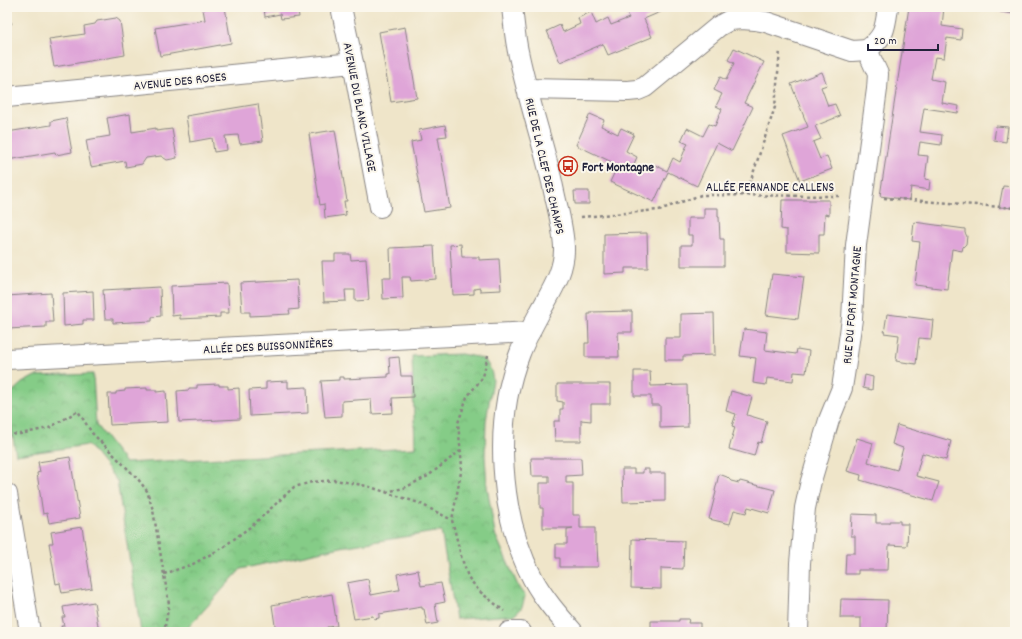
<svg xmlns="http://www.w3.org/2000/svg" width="1022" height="639" viewBox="0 0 1022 639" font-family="Dekko,sans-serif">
	<defs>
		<pattern id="park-crowns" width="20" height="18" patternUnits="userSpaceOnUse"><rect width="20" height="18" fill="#85cc87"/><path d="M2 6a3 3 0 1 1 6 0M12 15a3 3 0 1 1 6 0" fill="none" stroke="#73af75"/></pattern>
	</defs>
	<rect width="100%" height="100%" fill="#fbf7ec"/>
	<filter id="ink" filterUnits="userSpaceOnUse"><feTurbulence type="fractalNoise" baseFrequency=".025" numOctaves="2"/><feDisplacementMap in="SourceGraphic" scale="8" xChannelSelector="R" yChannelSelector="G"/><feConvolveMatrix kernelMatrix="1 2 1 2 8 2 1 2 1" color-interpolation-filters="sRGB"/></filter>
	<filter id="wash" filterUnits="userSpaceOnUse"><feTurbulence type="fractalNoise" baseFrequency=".012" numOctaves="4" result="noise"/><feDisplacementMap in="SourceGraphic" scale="16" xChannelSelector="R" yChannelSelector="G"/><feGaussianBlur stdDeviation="0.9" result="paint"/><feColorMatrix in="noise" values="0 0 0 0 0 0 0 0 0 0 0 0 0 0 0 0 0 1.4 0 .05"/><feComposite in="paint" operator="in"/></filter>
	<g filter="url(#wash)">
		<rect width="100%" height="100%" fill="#efe5c9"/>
		<path fill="url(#park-crowns)" stroke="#547761" d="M461,354L477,357L485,360L491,370L493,380L486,421L485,456L487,486L495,534L519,588L525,596C523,605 522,610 514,615L456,619L441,531L341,547L241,569L184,632H141L117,481L88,445L16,455L8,410L11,393L22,383L35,376L93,374L96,425L125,463L415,448L412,356Z"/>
		<g id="blocks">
			<g fill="#dfa5d8">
				<path d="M213,7H225L231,43L160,56L155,28L205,20L203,9Z"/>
				<path d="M264,7H308V9L298,10L299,17L281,19L280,14L265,17Z"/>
				<path d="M634,7H672L644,19L652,37L608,55L603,44L560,62L547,31L560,25L563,32L580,24L578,18L591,12L596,24L608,18L611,25L629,18L625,11Z"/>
				<path d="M909,7H944L942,26L962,29L961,40L947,38L944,58L935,57L931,79L945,82L942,103L959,106L958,113L924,108L920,132L942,135L941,145L920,142L918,155L928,156L925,179L930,180L929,190L911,187L909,200L880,196Z"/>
				<path d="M1000,7H1015V14L1000,12Z"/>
				<path d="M116,18L120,21L125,55L54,67L49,39L85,34L84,26L95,24L97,21Z"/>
				<path d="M7,19L12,23L7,30Z"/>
				<path d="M405,27L417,98L391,102L379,32Z"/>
				<path d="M734,48L764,62L744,103L753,107L732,151L717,143L697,186L668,172L654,202L610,182L618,165L576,145L590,114L604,120L601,126L618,134L621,128L634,134L626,151L637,157L634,164L652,172L655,165L667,171L673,158L680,162L686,147L688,144L681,141L687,128L703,136L709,124L715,126L722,109L716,106L722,94L714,90L720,77L726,80L730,72L734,63L728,60Z"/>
				<path d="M822,72L827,85L821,87L828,106L835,104L840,116L815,126L821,139L813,142L820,159L827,156L832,169L800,181L783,136L808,127L791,84Z"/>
				<path d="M258,104L263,141L240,144L238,135L225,136L227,150L214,152L212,138L190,142L186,116Z"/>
				<path d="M130,114L132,132L156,128V131L172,129L177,158L167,160L161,156L146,158L142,164L126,167L125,161L91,167L86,140L110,136L107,118Z"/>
				<path d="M66,118L72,152L56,155L55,152L7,160V132L51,125V121Z"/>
				<path d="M445,125L447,136L438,137L450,208L424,212L411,142L421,140L419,130Z"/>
				<path d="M996,126L1008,127L1006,142L994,140Z"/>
				<path d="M335,130L347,201H344L346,215L325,218L324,204L320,205L309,134Z"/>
				<path d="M1003,186L1015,187V208L999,207Z"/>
				<path d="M574,191H589V204H575Z"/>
				<path d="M782,200H829V215L825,214L824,234H819V253L787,252V230L781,229Z"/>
				<path d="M704,208H718V217H719L720,239H724V266H681V245H692V235H688V218H704Z"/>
				<path d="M914,222L965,229V233L967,236L966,244L963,247L962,251L952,249L947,289L915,285L920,242L912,241Z"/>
				<path d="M647,233L648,268H625V273L604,274V234Z"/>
				<path d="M461,244L462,257H479V260L499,259L501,290L480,291V288L474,289V294L453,295L450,245Z"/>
				<path d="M434,246L436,279L411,281L410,277H402L403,298L383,299L382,278H391L390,248Z"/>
				<path d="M335,254H350L351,260L366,259L369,300L355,301V290H345L346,301L324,302L322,261H335Z"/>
				<path d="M772,274L804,277L798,319L766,315Z"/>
				<path d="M297,280L299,309L289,310L290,314L250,316V312H242L240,283Z"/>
				<path d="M227,283L229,313H220V317L180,319V315L172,316L171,286Z"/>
				<path d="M160,287L161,316L152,317V321L132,322L113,323V319H105L103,290Z"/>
				<path d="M93,291L94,320H83V324L64,326L63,293Z"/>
				<path d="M51,293L53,322H46V327L7,329V296Z"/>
				<path d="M632,311V332H618L619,357H585V343H589L588,314H591V312Z"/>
				<path d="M714,313L715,355L683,356V360H665V338H681V314Z"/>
				<path d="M887,314L933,320L931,339L919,338L916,364L896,361L899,335L884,333Z"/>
				<path d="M744,329L767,332L765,350L796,354L797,349L809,351L806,373L794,372L793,381L767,378L766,385L753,383L756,358L740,356Z"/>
				<path d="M399,357L401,376H412L413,397L392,398L393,413L372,414L371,399L342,401V416L325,417L321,381L339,380V377H344V379L388,377V374H390L389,358Z"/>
				<path d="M634,371H650L651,386L687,385L688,427L660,428V405H651V396H634Z"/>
				<path d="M865,375L873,377L872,390L863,388Z"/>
				<path d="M288,381V388L307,387L308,413L250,416L249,390L266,389V382Z"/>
				<path d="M219,384V386H228V389L239,388L240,419L179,422L177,391L189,390V388H197V385Z"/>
				<path d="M557,384H610V404H591V421L581,420V441H555L554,421H560V409H563V402L557,401Z"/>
				<path d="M147,388V390H156V392L166,391L168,422L110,425L108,394H116V392L125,391V389Z"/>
				<path d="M731,391L752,397L747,415L767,421L761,443L758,442L754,456L729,449L735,427L732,426L736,414L726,411Z"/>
				<path d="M897,425L951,441L946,460L922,453L916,476L939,482L933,501L860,480L861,475L847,471L857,438L873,443L868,462L897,470L903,448L892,444Z"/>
				<path d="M70,457L80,518L49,523L47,513L43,514L37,473L40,472L38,462Z"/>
				<path d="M531,458H581L582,475L566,476V483H573V515H580V528H595V544H597L598,567H560V558H556V544H567V529L573,528H543V508H540V483H549V476H532Z"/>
				<path d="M622,469H634V473H643V469H649V473H665V501L623,502Z"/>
				<path d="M719,474L727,477L731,481L739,483L740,481L775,490L769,513L748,507L746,513L734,510L730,524L709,519L716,492L715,491Z"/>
				<path d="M852,514L876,515V523H889V521H900V524H908L907,546L889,545L888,570H858V574H845L846,553H855V536H851Z"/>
				<path d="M82,527L92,588L62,593L60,583L56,584L49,543H53L51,532Z"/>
				<path d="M632,539L684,541L683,569L661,568V589L631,588Z"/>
				<path d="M418,570L421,586L441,583L445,602L435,604L438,623L427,625L424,609H422V607L379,614V618L374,619L373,616L354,619L347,583L368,579L371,595L398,590H400L397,574Z"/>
				<path d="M332,594L337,626L327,627L328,630L319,631V632H276L272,605Z"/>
				<path d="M841,599L888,600L887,632H861V618H840Z"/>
				<path d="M94,602L99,632H63L61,626H64L62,617H65L63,607Z"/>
				<path d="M679,619H689L688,623H700V632H651V621H679Z"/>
			</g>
		</g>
	</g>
	<g filter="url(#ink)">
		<use href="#blocks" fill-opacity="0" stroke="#888482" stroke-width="1"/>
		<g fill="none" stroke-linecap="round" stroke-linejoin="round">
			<defs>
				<g id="minor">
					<path d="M341,7L353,63L380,207"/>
					<path d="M512,7C514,23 515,40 519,56C528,98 542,140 552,182C556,203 563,225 564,247C565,272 550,293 539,314C532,327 525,340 520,353C493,421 499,515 533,579C544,599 558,615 573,632"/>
					<path d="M867,50C885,36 885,29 888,7"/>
					<path d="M528,89L628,91L638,90L645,87L719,26L730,20L742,19L755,20L766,22L852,51L867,50"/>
					<path d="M7,97L353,63"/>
					<path d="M7,359L530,332"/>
					<path d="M7,494L30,632"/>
					<path d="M509,632H521"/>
					<path d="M798,632L800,563L805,508L811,481L829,420L842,388L845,369L852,319L856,245L877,89L878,74L867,50"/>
				</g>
			</defs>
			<use href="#minor" stroke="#888482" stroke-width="22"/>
			<g stroke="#888482" stroke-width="2.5" stroke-dasharray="3 3" stroke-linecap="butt">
				<path d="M746,195L775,107L780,50"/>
				<path d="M884,198L1015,208"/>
				<path d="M581,217L659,210L701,195L841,196"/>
				<path d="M488,355L483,377L467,397L458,423L462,467L452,520L461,556L468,577L479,591L504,611"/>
				<path d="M7,435L20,434L49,428L78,411L92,433L138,479L147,491L153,510L169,604L164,632"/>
				<path d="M386,492L404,488L428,476L460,451"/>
				<path d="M164,574L193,564L222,548L254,524L294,487L312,482L335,480L367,486L419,503L452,520"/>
			</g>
			<use href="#minor" stroke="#fff" stroke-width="20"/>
		</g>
	</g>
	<defs>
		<symbol id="bus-ring" viewBox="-11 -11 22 22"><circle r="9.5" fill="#fbf7ec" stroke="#c8321e" stroke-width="1.5"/><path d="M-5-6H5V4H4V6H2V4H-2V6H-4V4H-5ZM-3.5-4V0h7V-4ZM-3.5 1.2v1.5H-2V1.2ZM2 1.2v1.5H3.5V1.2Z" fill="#c8321e"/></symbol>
	</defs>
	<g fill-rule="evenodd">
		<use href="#bus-ring" x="557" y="155" width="22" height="22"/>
	</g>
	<g text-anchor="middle" stroke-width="4" stroke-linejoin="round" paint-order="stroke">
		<g font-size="13" fill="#22223b" stroke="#fbf7ec">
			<text transform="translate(180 80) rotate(-6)" y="5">AVENUE DES ROSES</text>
			<text transform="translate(361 107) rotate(79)" y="5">AVENUE DU BLANC VILLAGE</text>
			<text transform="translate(546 166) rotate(77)" y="5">RUE DE LA CLEF DES CHAMPS</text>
			<text x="770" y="191">ALLÉE FERNANDE CALLENS</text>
			<text transform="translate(851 305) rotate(-85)" y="5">RUE DU FORT MONTAGNE</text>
			<text transform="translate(268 345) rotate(-3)" y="5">ALLÉE DES BUISSONNIÈRES</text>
		</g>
		<g font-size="13" font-weight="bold" fill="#22223b" stroke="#fbf7ec" text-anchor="start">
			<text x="582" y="171">Fort Montagne</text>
		</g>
	</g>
	<rect width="1022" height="639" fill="none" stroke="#fbf7ec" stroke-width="24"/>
	<path d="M868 44v6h70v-6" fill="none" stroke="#22223b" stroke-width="2"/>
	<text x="874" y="44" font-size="12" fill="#22223b" stroke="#fbf7ec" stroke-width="3" paint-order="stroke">20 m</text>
</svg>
